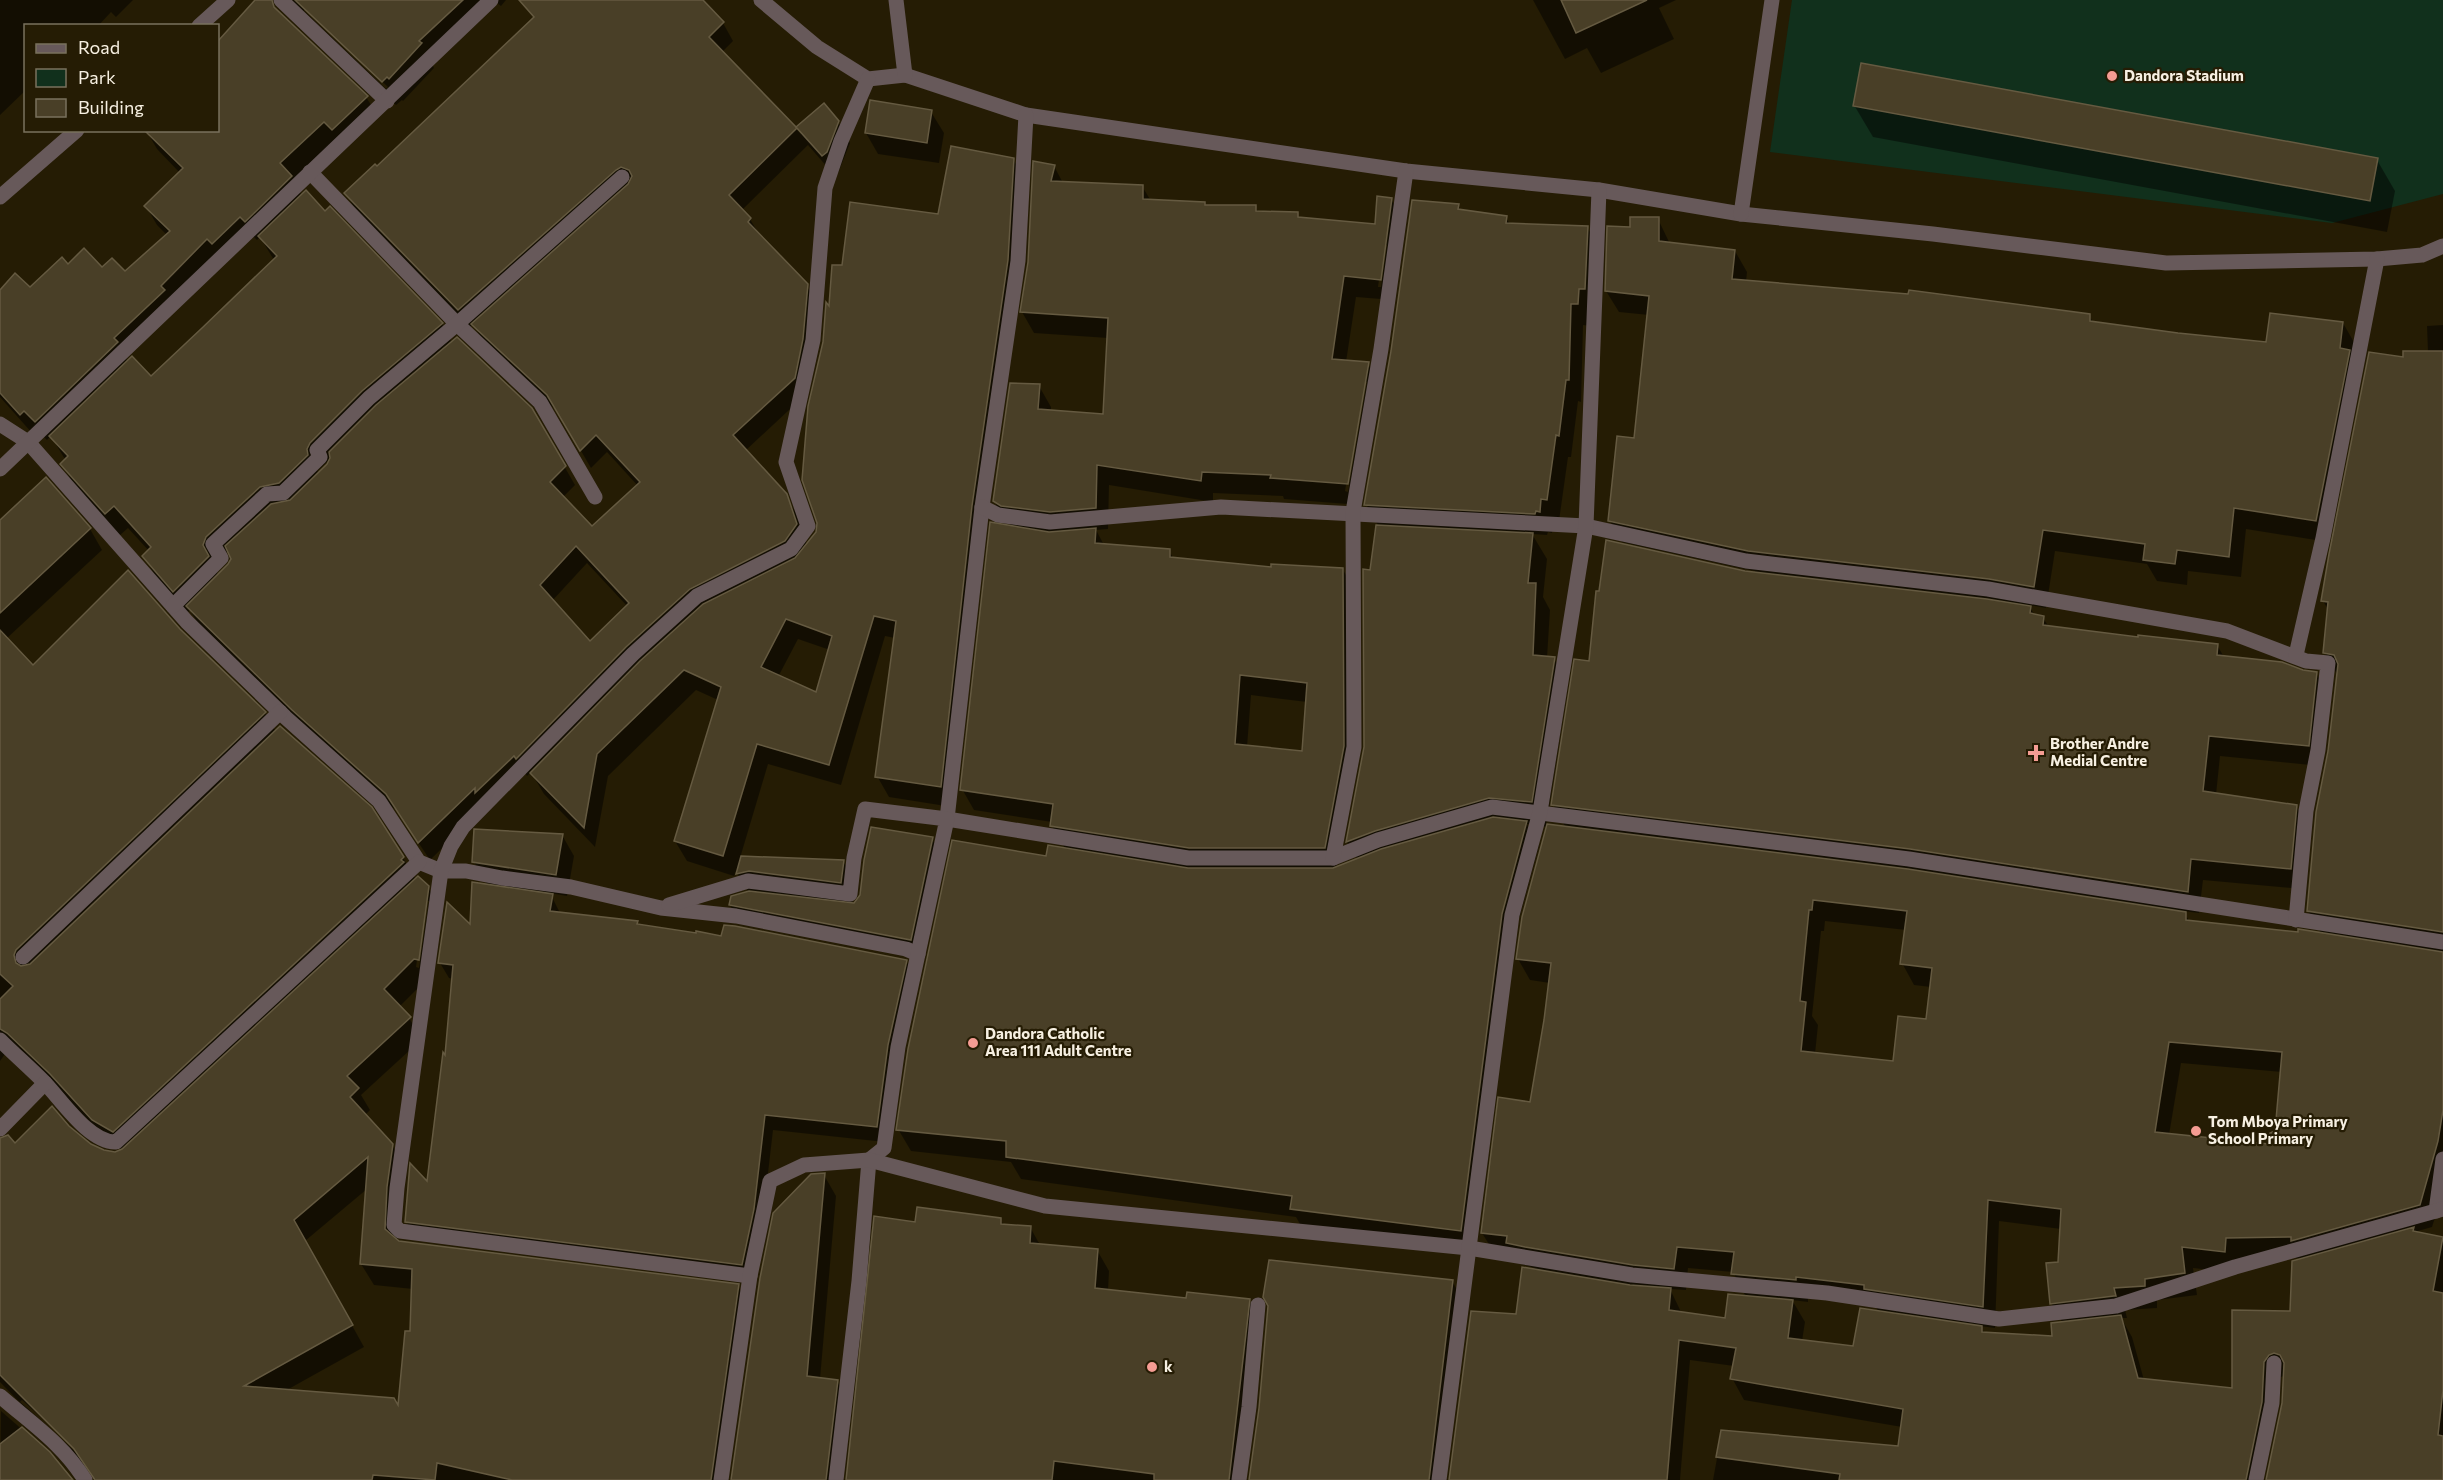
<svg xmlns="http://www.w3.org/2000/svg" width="2443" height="1480" viewBox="0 0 2443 1480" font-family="Commissioner,sans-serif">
	<rect width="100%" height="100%" fill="#251c04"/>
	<path fill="#11301c" d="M1792,0H2443V194L2332,223L1770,152Z"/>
	<g fill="#0007" fill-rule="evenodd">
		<path d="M0,0H133L116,17L111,12L98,26H26V90L0,115Z"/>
		<path d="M257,0L366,97L378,116L293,180L302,196L442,324L452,343L531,409L575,485L562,498L592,528L638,486L607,452L591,468L559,413L484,342L473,324L469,328L356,211L346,193L561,0H701L723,23L733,41L722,52L801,134L838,122L850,143L838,173L835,176L808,145L742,210L750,219L761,238L806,285L817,303L804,396L745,451L785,495L796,513L807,545L817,532L831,310L843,267L939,216L1013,159L1025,180L952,807L889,797L877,776L895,638L885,636L841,785L768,764L740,858L843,861L855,882L852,908L932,839L943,858L921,959L741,924L730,905L749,893L736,871L734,876L687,861L675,841L718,700L696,690L608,776L595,847L544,794L531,772L527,776L525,773L484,807L430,860L398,812L304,728L199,625L190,610L187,613L157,579L144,556L149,551L128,528L119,536L75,487L62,464L66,461L51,436L47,440L36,429L32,433L0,397V292L30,289L68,266L125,273L167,235L157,225L146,206L180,173L157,149L146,130H218V43ZM252,235L257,240L260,237L274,260L151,378L128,362L125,357ZM331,458L328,465L320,473L317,471ZM229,550L232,559L219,576L215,569L219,560ZM587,563L628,607L590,643L552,601ZM798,639L830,650L817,694L778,677Z"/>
		<path d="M292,0H506L501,6L497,3L432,64L434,68L403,101L402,100L396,105L302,16ZM304,7L388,87L386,89L304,11Z"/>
		<path d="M1533,0H1676L1659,8L1674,39L1601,73L1587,48L1565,59Z"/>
		<path d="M1854,105L2377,160L2395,191L2387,232L1873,137Z"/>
		<path d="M931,112L944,133L939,163L878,154L866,133Z"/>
		<path d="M1054,166L1063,183L1142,186L1151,201L1205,206L1255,207L1259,213L1297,214L1300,219L1377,226L1391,199L1404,221L1393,300L1356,297L1346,362L1368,364L1380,385L1360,505L1284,499L1283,496L1213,493V502L1109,485L1108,529L1096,530L1104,545L1169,551L1174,559L1272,568L1343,570L1355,590V768L1336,868L1358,860L1347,842L1365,747L1371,571L1378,525L1366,504L1458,205L1461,211L1506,218L1510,224L1587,227L1600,249L1590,326L1583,325L1581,402L1578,401L1571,457H1568L1559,521L1553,520L1552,533L1548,532L1547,535L1532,534L1547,559L1543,597L1550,610L1547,658L1554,659L1568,683L1546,825L1566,828L1553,804L1591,662L1755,573V571L1622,542L1610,521L1635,439L1649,315L1619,312L1606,291L1631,229L1658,219L1670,244L1735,251L1747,272L1746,282L2089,316L2094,323L2178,335L2267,343L2343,323L2355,344L2328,542L2246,529L2241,577L2188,571L2187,585L2157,581L2147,564L2055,551L2046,608L2029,605L2035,616L2043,618L2049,627L2140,639L2217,645L2224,657L2316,673L2329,694L2320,766L2220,756L2216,795L2296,806L2309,827L2302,889L2203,880L2199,913L2183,911L2190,922L2322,935L2308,911L2337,674L2324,652L2329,611L2323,601L2405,359L2428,352L2427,326L2443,325V1193L2432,1227L2411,1233L2442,1239L2443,1241V1480H2267L2283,1404L2284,1376L2278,1378L2262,1480H1713L1722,1431L1900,1448L1902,1427L1744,1400L1732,1378L1734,1366L1690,1360L1680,1480H1450L1535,1268L1521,1264L1516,1257L1495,1254L1482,1233L1532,1104L1550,983L1530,980L1518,959L1548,827L1527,824L1539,845L1514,937L1473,1252L1304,1231L1296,1217L1021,1179L1011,1162L911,1151L898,1129L1048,858L1066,850L1052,826V822L974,810L962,789L1015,527L1007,523L994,501L1039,386L1051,407V411L1104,415L1108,338L1034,333L1022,312ZM1384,245H1387L1381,287H1378ZM1364,382H1367L1348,492L1345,491ZM1251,695L1307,702L1303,753L1247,747ZM1825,921L1906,930L1902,963L1914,985L1931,987L1927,1021L1895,1063L1815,1054L1818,1025L1812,1016L1821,931H1824ZM2181,1063L2282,1072L2276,1132L2271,1146L2169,1135ZM1999,1221L2061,1229L2059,1264L2051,1303L2063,1323L2054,1338L1985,1334L1980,1326L1995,1328ZM2304,1258L2292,1313L2233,1390L2144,1380L2132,1337L2121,1318H2127L2125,1310L2157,1308V1300L2197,1295L2193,1268L2237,1273L2238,1259ZM1688,1268L1733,1272L1746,1297L1726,1320L1682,1314L1670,1289L1686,1290ZM1808,1298L1875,1306L1879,1312L1855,1348L1802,1341L1805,1322L1792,1300L1808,1302Z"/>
		<path d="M0,522L90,529L102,550L6,639L33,667L179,630L265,713L276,732L403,858L416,880L428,887L440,908L426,980L399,1007L409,1018L422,1039L361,1095L370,1110L365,1115L392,1145L405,1167L397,1241L738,1286L750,1307L726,1480H95L88,1470L34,1421L29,1412L0,1382V1147L15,1145L68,1127L89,1144L104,1151L120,1153L122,1150L106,1141L5,1054L0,1061ZM426,901H429L419,968L416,967ZM367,1189L361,1264L374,1285L413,1289L411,1333L399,1410L285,1391L364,1347L305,1241ZM22,1400L81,1453L79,1455L26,1407L20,1402Z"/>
		<path d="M562,835L574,856L567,896L550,893L560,913L637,923L638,926L722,938L906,961L915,977L885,1142L773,1130L762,1225L751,1280L415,1237L406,1221L428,1185L446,1058L453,979L449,978L440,963L471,927L488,886L474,862Z"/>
		<path d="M824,1175L836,1196L820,1379L837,1381L849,1402L840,1480H732Z"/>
		<path d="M1000,1219L1004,1226L1030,1227L1040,1245L1097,1250L1109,1271L1108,1291L1188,1300L1249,1301L1261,1322L1243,1480H847L917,1223Z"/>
		<path d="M1452,1281L1464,1302L1443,1480H1250Z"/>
		<path d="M1,1411L49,1453L71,1480H0Z"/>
	</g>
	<g fill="#493f27" stroke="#655a41" stroke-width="1.5" fill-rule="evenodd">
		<path d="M255,0H272L274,7L368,96L332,130L324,122L280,163L292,176L245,222L240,217L212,244L207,239L161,286L165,290L114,338L118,342L35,422L24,411L20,415L0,393V290L15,273L30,287L62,257L68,264L84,248L102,267L112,258L125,271L170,231L144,206L183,168L144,130H218V41Z"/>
		<path d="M295,0H463L419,41L422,43L389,79L387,77L382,82Z"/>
		<path d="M519,0H703L724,22L709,37L797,128L729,195L751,218L748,222L808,284L803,339L795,378L733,435L787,494L797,524L785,541L690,589L626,647L516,759L514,756L475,793V788L418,843L386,794L292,710L186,606L228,564L231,559L225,546L271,504L290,500L327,464L330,458L329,452L376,405L457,337L532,408L566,466L550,482L592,526L640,482L596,435L580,451L547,395L471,324L628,184L632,176L629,170L621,167L616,170L458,310L344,193L375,164L377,166L534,17ZM576,546L629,603L590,641L540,585Z"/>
		<path d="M1561,0H1647L1576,33Z"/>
		<path d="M1861,63L2378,158L2370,201L1853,106Z"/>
		<path d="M870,100L932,110L927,143L865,133Z"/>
		<path d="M824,103L839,121L827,152L822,156L796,127Z"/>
		<path d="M951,146L1014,158L1008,260L972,506L941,787L875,777L896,621L874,616L829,765L757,744L723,856L674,841L721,687L684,670L597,754L584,828L530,773L640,661L703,604L795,558L816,532L817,523L802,480L808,406L823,342L826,302L829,306L832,265H842L850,202L938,214ZM786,619L832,636L816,692L761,667Z"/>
		<path d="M1033,161L1055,165L1051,181L1143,185V199L1205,202V205H1256V211L1298,212V217L1375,224L1377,196L1392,198L1381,280L1344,276L1332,359L1369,362L1348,484L1270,478L1271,475L1202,472L1201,481L1097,465L1096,508L1050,512L1001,506L993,501L1010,383L1040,384L1038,409L1103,414L1108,318L1020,312L1028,262Z"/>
		<path d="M306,190L325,211L330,206L443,323L362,391L310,443L307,449L308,455L279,483L260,487L206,537L203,545L209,556L173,592L142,556L151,547L114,506L105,514L60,464L68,456L49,436L132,356L151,376L202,328L277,256L258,236Z"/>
		<path d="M1412,200L1459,204L1458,209L1507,216L1506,223L1588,226L1585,289H1579L1578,304H1571L1569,380H1566L1559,436L1556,435L1547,500L1541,499L1540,512L1536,511L1535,514L1364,505L1391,351Z"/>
		<path d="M1630,217H1659V241L1735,250L1732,279L1908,294L1909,290L2090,314V321L2178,333L2266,342L2270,313L2343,322L2340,348L2350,350L2316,521L2234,508L2229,557L2177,550L2175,564L2143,560L2145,544L2043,530L2034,587L1989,579L1748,551L1608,521L1617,436L1634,438L1649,296L1605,291L1607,226L1630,227Z"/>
		<path d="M2403,351H2443V932L2307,911L2316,812L2328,751L2338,664L2334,655L2323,653L2328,602L2321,601L2329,554L2369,352L2403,357Z"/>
		<path d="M46,477L91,528L0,613V520Z"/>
		<path d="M990,522L1049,532L1096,528L1095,543L1170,549V557L1271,567V564L1343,568L1344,746L1325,848H1189L1050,826L1053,804L960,790ZM1240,675L1307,683L1302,751L1235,744Z"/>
		<path d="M1376,525L1533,533L1528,583H1536L1533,655L1555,657L1532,802L1489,798L1375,831L1346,842L1364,747L1363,569L1370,570Z"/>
		<path d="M1606,540L1745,571L1987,599L2031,606L2030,613L2044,616L2043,625L2138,637V635L2218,644L2217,655L2282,662L2303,670L2317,672L2309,746L2209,736L2203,791L2297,805L2291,869L2191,859L2188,892L1910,849L1551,805L1574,659L1589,661L1596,591H1599Z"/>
		<path d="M128,570L180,629L266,712L16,950L14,955L16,963L21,966L30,964L280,726L372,807L404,857L401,860L404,862L113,1132L92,1120L50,1074L7,1033L0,1029V999L13,986L0,974V630L33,665Z"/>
		<path d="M1493,817L1527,821L1502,914L1461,1231L1290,1209L1292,1196L1006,1157V1141L896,1130L908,1049L952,840L1046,856L1048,845L1188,868H1333L1381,849Z"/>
		<path d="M1547,824L1908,869L2186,912V920L2298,932V929L2443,952V1110L2438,1141L2420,1205L2291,1241V1237L2226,1238L2225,1252L2182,1247L2185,1273L2145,1279V1286L2114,1288L2116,1296H2114L2050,1304L2046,1263L2058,1262L2061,1209L1988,1200L1983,1307L1864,1289V1285L1796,1277V1280L1731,1274L1734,1252L1677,1247L1674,1269L1633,1265L1525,1247L1506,1243L1507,1236L1481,1233L1498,1097L1530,1102L1544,1020L1551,963L1516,959L1522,917ZM1813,900L1907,911L1900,964L1932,968L1926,1019L1898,1016L1893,1061L1801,1051L1806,1002L1800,1001L1809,910H1812ZM2169,1042L2282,1052L2275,1131L2270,1133L2269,1144L2155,1132Z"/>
		<path d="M871,827L933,837L911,940L729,905L731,896L749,891L854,903L860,895L864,860Z"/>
		<path d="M474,829L563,834L556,875L472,862Z"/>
		<path d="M741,856L844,860L841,883L749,871L736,874Z"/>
		<path d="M418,876L429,886L419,960L414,959L384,989L411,1017L347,1076L359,1088L350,1097L393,1144L387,1187L385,1229L399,1241L739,1284L711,1480H512L437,1463L435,1480L373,1475L372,1480H95L74,1449L0,1375V1138L8,1135L15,1143L52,1106L69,1126L91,1144L104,1150L115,1152L122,1149ZM368,1157L360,1264L412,1269L410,1331H405L398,1405L394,1398L244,1386L353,1325L294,1220Z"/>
		<path d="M472,882L553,894L550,911L638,921L637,924L696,933V931L721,936L724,925L735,926L907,960L888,1045L877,1127L765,1115L754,1209L742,1265L405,1222L410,1163L427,1181L443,1052L445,1055L453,965L438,963L447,902L470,924Z"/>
		<path d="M825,1173L807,1376L838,1380L826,1480H731L760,1278L773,1213L811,1174Z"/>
		<path d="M917,1207L1001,1218V1224L1031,1226L1030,1243L1098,1249L1095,1288L1186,1298L1187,1292L1250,1299L1229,1480H1154V1474L1054,1461L1052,1480H846L874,1216L915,1222Z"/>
		<path d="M2414,1227L2413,1231L2443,1237L2433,1291L2443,1293V1390L2438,1435L2443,1436V1480H2266L2282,1403L2284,1363L2280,1355L2274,1353L2269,1355L2264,1362L2262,1402L2246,1480H1839L1840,1474L1716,1457L1721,1430L1898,1446L1903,1409L1730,1379L1736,1348L1679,1340L1667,1480H1449L1471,1311L1516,1314L1522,1267L1630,1285L1671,1288L1669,1310L1725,1318L1728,1294L1793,1300L1788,1338L1853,1346L1860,1308L1982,1326V1332L2052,1336L2051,1323L2121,1315L2138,1378L2232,1388V1310L2290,1311L2292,1261Z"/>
		<path d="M1269,1260L1453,1280L1429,1480H1249L1259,1408L1268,1306L1263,1297Z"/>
		<path d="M22,1427L50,1452L73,1480H0V1444Z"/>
	</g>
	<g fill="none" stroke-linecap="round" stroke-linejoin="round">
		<g stroke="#67595a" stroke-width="15">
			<path d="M281,0L387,101"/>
			<path d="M761,0L817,47L868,79L905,75L1026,115L1148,133L1406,171L1599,190L1741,214L1933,234L2166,263L2377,259L2422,255L2443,246"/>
			<path d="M896,0L905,75"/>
			<path d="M199,26L228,0"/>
			<path d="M1026,115L1018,261L982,507L947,819L1188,858H1333L1378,840L1492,807L1909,859L2443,942"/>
			<path d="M310,172L457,324L540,402L595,497"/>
			<path d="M0,197L77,130"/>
			<path d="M1741,214L1772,0"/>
			<path d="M0,424L28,442L187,622L285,717L379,801L419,862L441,871H466L502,878L571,887L661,908L736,916L906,949L918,954"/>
			<path d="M0,469L491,0"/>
			<path d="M982,507L998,515L1050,522L1221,507L1586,526L1746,561L1988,589L2227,631L2306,661L2328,663L2318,750L2306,811L2296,920"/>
			<path d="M173,606L221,558L213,544L267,494L283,493L320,457L317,450L369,398L457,324L622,177"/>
			<path d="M2296,655L2323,538L2377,259"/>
			<path d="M1333,858L1354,747L1353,512L1381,349L1406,171"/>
			<path d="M669,905L748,881L850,894L854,858L865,809L947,819L898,1047L884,1148L869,1160L859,1281L836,1480"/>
			<path d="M23,957L280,712"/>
			<path d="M0,1040C14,1054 29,1067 43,1081C61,1099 89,1143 116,1142L419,862"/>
			<path d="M0,1129L45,1083"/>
			<path d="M2436,1211L2443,1159"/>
			<path d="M750,1276L400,1231L394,1225L397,1188L441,871L451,846L463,827L633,654L697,596L791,549L808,526L786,462L813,340L825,188L841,141L868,79"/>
			<path d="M0,1396C31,1423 63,1444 85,1480"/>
			<path d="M721,1480L750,1276L770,1181L804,1165L869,1160L1045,1206L1469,1248L1632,1275L1827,1293L1999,1319L2116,1306L2235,1267L2443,1209"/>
			<path d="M1239,1480L1249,1407L1258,1305"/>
			<path d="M1439,1480L1512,915L1540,812L1586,526L1599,190"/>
			<path d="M2256,1480L2272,1403L2274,1363"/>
		</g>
	</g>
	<g fill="#f59c93" stroke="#251c04" stroke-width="2">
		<circle cx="2112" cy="76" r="6"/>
		<path d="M2033 744h6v6h6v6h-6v6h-6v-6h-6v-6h6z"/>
		<circle cx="973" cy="1043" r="6"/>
		<circle cx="2196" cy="1131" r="6"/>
		<circle cx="1152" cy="1367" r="6"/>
	</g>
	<g text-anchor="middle" stroke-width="4.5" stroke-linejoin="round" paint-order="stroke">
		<g font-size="15" font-weight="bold" fill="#f7f0e2" stroke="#251c04" text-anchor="start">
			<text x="2124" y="81">Dandora Stadium</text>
			<text x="2050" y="749">Brother Andre<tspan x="2050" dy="17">Medial Centre</tspan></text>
			<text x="985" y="1039">Dandora Catholic<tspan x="985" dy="17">Area 111 Adult Centre</tspan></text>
			<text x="2208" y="1127">Tom Mboya Primary<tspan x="2208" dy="17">School Primary</tspan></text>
			<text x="1164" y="1372">k</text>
		</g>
	</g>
	<rect x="24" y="24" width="195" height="108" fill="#251c04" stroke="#79715d" stroke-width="1.5"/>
	<rect x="36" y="44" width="30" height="9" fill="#67595a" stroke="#79715d" stroke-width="1.5"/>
	<text x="78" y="54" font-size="18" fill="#f7f0e2">Road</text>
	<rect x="36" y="69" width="30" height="18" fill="#11301c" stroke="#79715d" stroke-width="1.5"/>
	<text x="78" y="84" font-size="18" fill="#f7f0e2">Park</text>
	<rect x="36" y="99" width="30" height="18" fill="#493f27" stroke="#79715d" stroke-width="1.5"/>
	<text x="78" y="114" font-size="18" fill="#f7f0e2">Building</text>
</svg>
